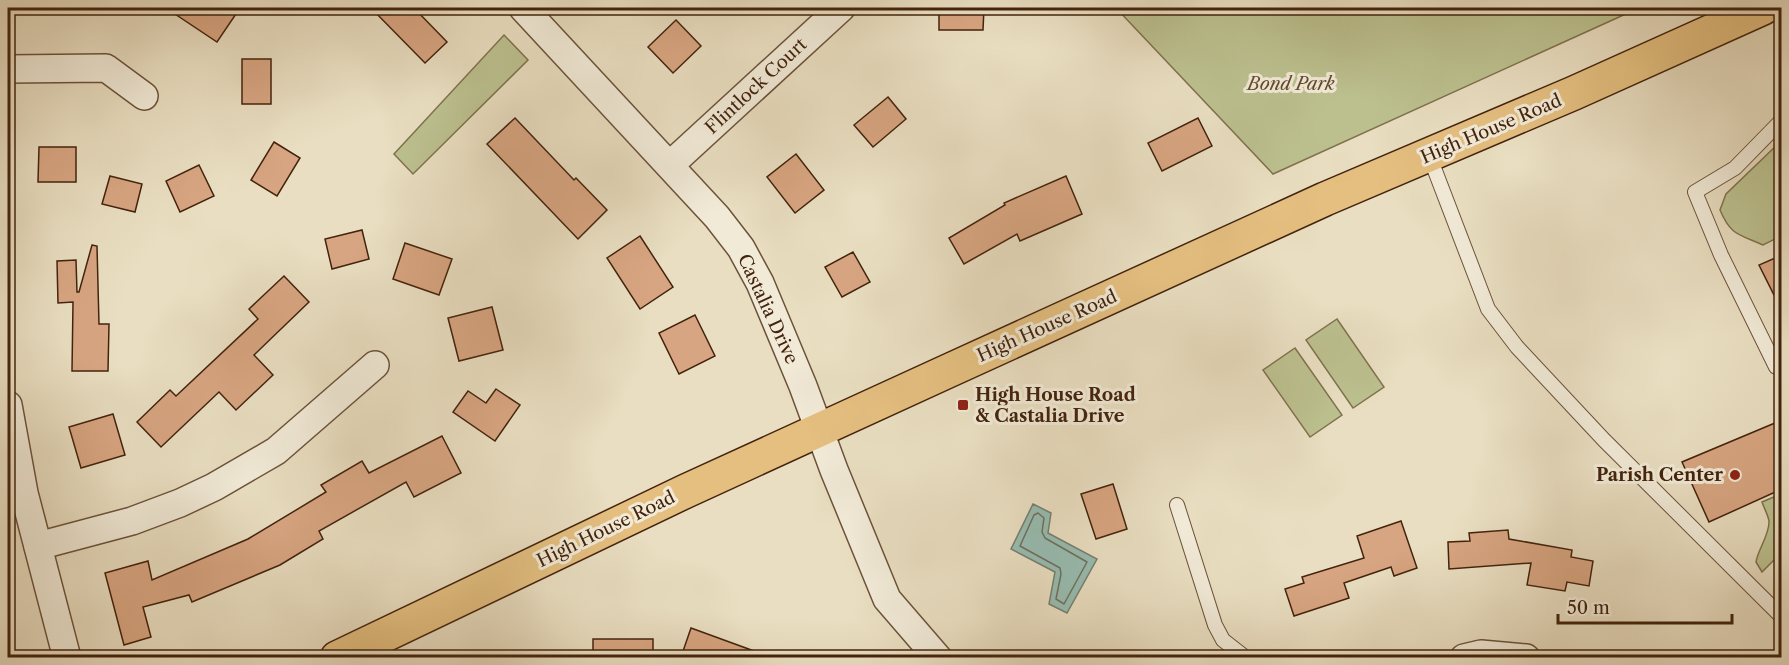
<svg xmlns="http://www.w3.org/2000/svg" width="1789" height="665" viewBox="0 0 1789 665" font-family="'Libre Caslon Text',serif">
	<rect width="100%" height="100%" fill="#e9dec1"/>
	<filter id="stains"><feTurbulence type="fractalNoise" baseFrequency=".00333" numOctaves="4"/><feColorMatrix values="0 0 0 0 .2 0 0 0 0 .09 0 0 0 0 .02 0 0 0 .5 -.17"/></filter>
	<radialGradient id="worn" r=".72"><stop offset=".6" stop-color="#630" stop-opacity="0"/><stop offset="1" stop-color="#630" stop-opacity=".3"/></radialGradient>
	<g fill="#bcc08f" stroke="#80724e" stroke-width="1.5">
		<path d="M1116,8H1639L1273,174Z"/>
		<path d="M504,35L528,60L413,174L394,154Z"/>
		<path d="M1781,141V236L1763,245C1739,234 1731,236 1720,210L1726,194Z"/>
		<path d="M1337,319L1384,387L1353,408L1306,340Z"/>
		<path d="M1295,348L1342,415L1310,437L1263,370Z"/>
		<path d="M1781,494V553L1762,572L1756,562C1758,549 1770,534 1769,521C1768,515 1764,508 1762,502Z"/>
	</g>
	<path fill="#97bcb1" stroke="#757f6f" stroke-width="1.5" d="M1033,504L1051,513L1048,533L1097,559L1067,613L1049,604L1055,572L1011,549Z"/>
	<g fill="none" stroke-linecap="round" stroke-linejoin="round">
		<path stroke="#6d705f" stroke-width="1.5" d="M1038,513L1044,518L1042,532L1045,538L1087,562L1064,604L1056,599L1061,574L1060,568L1020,546L1034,515Z"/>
	</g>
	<g fill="#d7a581" stroke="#43230d" stroke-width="1.5">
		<path d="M166,8H240L217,42Z"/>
		<path d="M371,8H414L447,42L425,63Z"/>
		<path d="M939,8H984L983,30H939Z"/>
		<path d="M676,20L701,46L673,73L648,47Z"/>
		<rect x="242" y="59" width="29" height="45"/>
		<path d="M888,97L906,119L873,147L854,125Z"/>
		<path d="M515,118L574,180L576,178L607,210L578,239L487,144Z"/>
		<path d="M1198,118L1212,146L1162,171L1148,143Z"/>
		<path d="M274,142L300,158L277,196L251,180Z"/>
		<path d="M39,147H76V182H38Z"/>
		<path d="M796,154L824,190L795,213L767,177Z"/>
		<path d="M199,165L214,196L180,212L166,181Z"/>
		<path d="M110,176L142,184L135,212L102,204Z"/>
		<path d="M1066,176L1082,214L1020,241L1017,234L964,264L949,238L1005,205L1004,203Z"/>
		<path d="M362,230L369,259L332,269L325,239Z"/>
		<path d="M640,236L673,287L640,309L607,258Z"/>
		<path d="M405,243L452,259L439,295L393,279Z"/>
		<path d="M92,245L97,246L99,324H109L108,371H72L73,302L58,303L57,261L76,260L77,292H79Z"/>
		<path d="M853,252L870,282L842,297L825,267Z"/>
		<path d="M1782,255V311L1759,265Z"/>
		<path d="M284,276L309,302L254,355L273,375L236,410L219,392L161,447L137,422L170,390L176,396L258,319L249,309Z"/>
		<path d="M492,307L503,350L459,361L448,318Z"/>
		<path d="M695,315L715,356L679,374L659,333Z"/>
		<path d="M496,389L520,405L495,441L453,412L468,391L486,403Z"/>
		<path d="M113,414L125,455L81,468L69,427Z"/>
		<path d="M1782,420V489L1709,522L1682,462Z"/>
		<path d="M442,436L461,473L414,497L406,482L319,531L323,539L280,565L192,602L189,595L143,607L151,637L124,645L105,573L148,561L152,580L248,539L326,492L321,485L362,461L369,473Z"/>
		<path d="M1113,484L1127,529L1096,539L1081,494Z"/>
		<path d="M1401,521L1417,568L1394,576L1391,567L1344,583L1349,598L1294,616L1285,589L1304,583L1302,577L1364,558L1357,536Z"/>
		<path d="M1508,530L1509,539L1572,550L1571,557L1593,561L1589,586L1567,582L1565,591L1527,585L1531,563L1449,569L1448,542L1470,541L1469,533Z"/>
		<path d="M691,628L765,655V657H681Z"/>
		<rect x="593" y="639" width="60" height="18"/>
	</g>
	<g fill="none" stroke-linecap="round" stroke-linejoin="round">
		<defs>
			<g id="lane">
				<path d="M1775,8L1782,22"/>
				<path d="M1429,155L1488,309L1517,347L1604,440L1782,617"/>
				<path d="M1776,367L1721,255L1695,192L1735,168L1782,120"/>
				<path d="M1177,505L1215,625L1223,640L1246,658"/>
			</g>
			<g id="street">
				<path d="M523,8L717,217L741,248L760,283L803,386L834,470L887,599L938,658"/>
				<path d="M8,69L106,68L144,96"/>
				<path d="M670,165L841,8"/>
				<path d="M8,405L24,493L67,658"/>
				<path d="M38,546L132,521L180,503L214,487L276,451L375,365"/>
				<path d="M1464,658L1481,654L1526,658"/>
			</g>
			<path id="primary" d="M337,658L686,491L948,371L1325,199L1574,93L1763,8"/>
		</defs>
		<use href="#lane" stroke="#6c523a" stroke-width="16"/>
		<use href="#street" stroke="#6c523a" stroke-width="30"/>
		<use href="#primary" stroke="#43230d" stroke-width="36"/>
		<use href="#lane" stroke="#f1ead7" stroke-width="14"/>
		<use href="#street" stroke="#f1ead7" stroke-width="27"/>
		<use href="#primary" stroke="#e4bf80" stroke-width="33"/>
	</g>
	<g fill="#8f2418" stroke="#f1ead7" stroke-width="2">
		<rect x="957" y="399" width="12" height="12" rx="3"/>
		<circle cx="1735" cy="475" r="6"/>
	</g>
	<g text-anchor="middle" stroke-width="6" stroke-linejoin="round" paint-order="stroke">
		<g font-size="18" font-style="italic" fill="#614a2e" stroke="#f1ead7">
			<text x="1291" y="90">Bond Park</text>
		</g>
		<g font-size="18" fill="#43230d" stroke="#f1ead7">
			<text transform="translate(756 86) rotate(-43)" y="6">Flintlock Court</text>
			<text transform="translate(1491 129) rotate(-23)" y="6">High House Road</text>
			<text transform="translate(768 309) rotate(65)" y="6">Castalia Drive</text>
			<text transform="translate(1047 326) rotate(-24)" y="6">High House Road</text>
			<text transform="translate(606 529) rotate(-26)" y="6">High House Road</text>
		</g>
		<g font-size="18" font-weight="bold" fill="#43230d" stroke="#f1ead7" text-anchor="start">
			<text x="975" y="401">High House Road<tspan x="975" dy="21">&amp; Castalia Drive</tspan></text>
			<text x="1723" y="481" text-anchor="end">Parish Center</text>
		</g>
	</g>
	<rect width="1789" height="665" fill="none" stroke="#e9dec1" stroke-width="30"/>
	<rect x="9" y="9" width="1771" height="647" fill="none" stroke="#43230d" stroke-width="3"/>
	<rect x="15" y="15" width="1759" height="635" fill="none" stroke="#43230d" stroke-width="1.5"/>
	<path d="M1558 614v9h174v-9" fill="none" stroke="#43230d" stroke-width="3"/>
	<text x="1567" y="614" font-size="18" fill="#43230d" stroke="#f1ead7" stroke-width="4.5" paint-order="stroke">50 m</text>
	<rect width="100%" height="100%" filter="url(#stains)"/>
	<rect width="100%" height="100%" fill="url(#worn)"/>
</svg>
